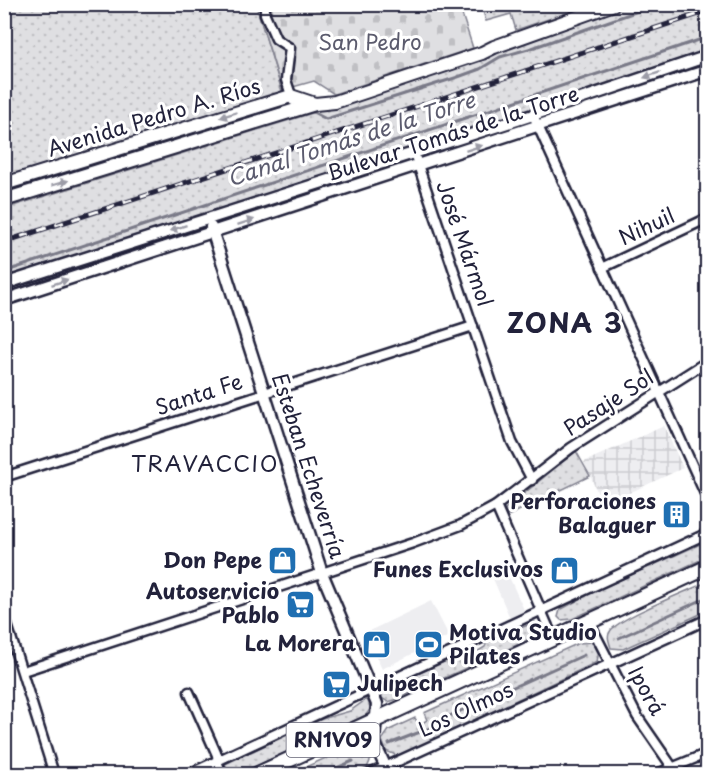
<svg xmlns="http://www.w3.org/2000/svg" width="712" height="779" viewBox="0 0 712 779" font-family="'Playpen Sans',sans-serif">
	<defs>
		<pattern id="industrial-grid" width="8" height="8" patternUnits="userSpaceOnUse" patternTransform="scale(1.5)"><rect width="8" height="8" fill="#eeeef1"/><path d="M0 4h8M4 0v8" fill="none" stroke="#ccccd0"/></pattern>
		<pattern id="grass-dots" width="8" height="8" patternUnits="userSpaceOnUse" patternTransform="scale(1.5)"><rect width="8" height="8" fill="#dfdfe2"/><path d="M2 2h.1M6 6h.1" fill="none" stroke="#bfbfc3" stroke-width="1.8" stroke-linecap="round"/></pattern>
		<pattern id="cemetery-stones" width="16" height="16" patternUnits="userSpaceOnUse" patternTransform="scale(1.5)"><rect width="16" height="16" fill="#dfdfe2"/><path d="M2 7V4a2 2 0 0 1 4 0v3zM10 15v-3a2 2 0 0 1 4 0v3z" fill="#bfbfc3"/></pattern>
	</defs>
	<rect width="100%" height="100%" fill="#fff"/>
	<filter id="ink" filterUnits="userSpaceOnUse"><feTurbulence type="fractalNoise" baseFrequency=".0167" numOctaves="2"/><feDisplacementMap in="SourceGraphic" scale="12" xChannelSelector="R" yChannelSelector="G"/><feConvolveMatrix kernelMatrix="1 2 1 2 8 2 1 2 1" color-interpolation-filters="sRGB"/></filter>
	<g filter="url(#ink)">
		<g fill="#eeeef1">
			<path d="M505,568L525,612L510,618L491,574Z"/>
			<path d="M431,601L449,636L382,669L368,640H366L363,634Z"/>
		</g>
		<path fill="url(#industrial-grid)" d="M664,426L683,468L603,505L584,462Z"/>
		<g fill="url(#grass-dots)" stroke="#80808e" stroke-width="1.5">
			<path d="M5,5H256L284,98L315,104L614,5H707V56L5,284Z"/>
			<path d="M481,5V4L590,5L516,30L511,14L486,21Z"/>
			<path d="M404,160L407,161L409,164L218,225L219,220Z"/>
			<path d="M198,226L201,227L202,230L5,295L4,288Z"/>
			<path d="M576,451L590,476L508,516L505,509Z"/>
			<path d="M707,541V557L572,619L561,620L558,617L560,610L593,592Z"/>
			<path d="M707,582V611L623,649L611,648C609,641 606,636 611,630C625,615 686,592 707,582Z"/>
			<path d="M535,622L540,633L532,638L398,699L388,702L382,698V692L392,685L460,655L470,656L485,647L487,642Z"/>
			<path d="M594,642L599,651L597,662L398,756L386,751L382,740L389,730L415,718L419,725L427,720L424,713L579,643Z"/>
			<path d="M367,699L371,708L366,715L239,774H229L225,764L322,719L350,711Z"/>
			<path d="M360,746L368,747L373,754L367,768L354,774H290L348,748Z"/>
		</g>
		<path fill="url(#cemetery-stones)" stroke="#80808e" stroke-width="1.5" d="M256,5H459L473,48L334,94L314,81L282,90Z"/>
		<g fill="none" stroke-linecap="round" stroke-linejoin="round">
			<g stroke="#7a7a88" stroke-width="3">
				<path d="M4,208L313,112L326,119L458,77L480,69L500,57L532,48L658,4"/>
				<path d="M4,272L708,37"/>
				<path d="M619,638L708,597"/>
				<path d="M389,744L428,729L434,723L584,655"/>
				<path d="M323,774L353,761"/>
			</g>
			<defs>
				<g id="minor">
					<path d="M265,4V14L276,39L290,48L286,80L293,101"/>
					<path d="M533,115L708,500"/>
					<path d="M414,153L512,442L532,480"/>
					<path d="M602,268L708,218"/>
					<path d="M4,477L473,326"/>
					<path d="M496,506L553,638"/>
					<path d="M4,615L54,774"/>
					<path d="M589,622L637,716L677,774"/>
					<path d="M23,671L413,543L461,525L496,506L571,448L708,361"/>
					<path d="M189,692L217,755L218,764L222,774"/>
					<path d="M189,774L708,533"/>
					<path d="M370,774L708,619"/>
					<path d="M657,774L708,753"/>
				</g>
				<g id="tertiary">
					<path d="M211,227L322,573L377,704L374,742L389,774"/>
					<path d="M4,284L533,115L708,56"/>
					<path d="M4,300L708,70"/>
				</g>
				<g id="secondary">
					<path d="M4,184L291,96L315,104"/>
					<path d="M4,200L315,104L335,102L482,53L494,47L614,4"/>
				</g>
				<path id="primary" d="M258,774L708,567"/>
			</defs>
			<use href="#minor" stroke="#22223b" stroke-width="13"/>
			<use href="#tertiary" stroke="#22223b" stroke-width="15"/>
			<use href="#secondary" stroke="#22223b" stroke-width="16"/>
			<use href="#primary" stroke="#22223b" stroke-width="18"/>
			<use href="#minor" stroke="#fff" stroke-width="8"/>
			<use href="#tertiary" stroke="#fff" stroke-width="10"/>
			<use href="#secondary" stroke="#fff" stroke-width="12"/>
			<use href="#primary" stroke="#fff" stroke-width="14"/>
			<defs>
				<path id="rail" d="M4,242L708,11"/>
			</defs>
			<use href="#rail" stroke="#22223b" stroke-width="5"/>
			<use href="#rail" stroke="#fff" stroke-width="3" stroke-dasharray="9" stroke-linecap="butt"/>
		</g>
		<defs><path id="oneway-solid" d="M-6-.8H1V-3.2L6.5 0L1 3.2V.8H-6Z" transform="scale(1.5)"/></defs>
		<g fill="#9c9ca7">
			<use href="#oneway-solid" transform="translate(652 75) rotate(161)"/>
			<use href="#oneway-solid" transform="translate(228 115) rotate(163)"/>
			<use href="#oneway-solid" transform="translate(474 148) rotate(-18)"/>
			<use href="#oneway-solid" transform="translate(60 183) rotate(-17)"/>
			<use href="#oneway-solid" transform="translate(246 222) rotate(-18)"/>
			<use href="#oneway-solid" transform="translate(178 228) rotate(162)"/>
			<use href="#oneway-solid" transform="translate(60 282) rotate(-18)"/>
		</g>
	</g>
	<defs>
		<symbol id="building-square" viewBox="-11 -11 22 22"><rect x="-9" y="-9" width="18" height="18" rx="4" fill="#1f6fb2" stroke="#fff"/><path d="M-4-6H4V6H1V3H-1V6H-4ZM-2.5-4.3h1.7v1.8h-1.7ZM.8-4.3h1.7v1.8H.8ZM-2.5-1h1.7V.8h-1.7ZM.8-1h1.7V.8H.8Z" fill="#fff"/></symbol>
		<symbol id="shop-square" viewBox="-11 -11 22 22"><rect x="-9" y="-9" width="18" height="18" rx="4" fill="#1f6fb2" stroke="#fff"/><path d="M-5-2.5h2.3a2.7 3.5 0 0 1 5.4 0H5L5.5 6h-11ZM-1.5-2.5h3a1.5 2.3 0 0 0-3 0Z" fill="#fff"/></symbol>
		<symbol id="supermarket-square" viewBox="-11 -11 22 22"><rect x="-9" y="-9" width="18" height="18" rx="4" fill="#1f6fb2" stroke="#fff"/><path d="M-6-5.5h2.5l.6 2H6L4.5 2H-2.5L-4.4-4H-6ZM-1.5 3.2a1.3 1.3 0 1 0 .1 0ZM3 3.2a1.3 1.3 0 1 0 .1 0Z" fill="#fff"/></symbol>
		<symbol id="stadium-square" viewBox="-11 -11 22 22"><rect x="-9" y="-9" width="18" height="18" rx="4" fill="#1f6fb2" stroke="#fff"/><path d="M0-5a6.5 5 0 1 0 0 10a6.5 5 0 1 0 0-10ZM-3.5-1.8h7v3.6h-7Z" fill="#fff"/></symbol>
	</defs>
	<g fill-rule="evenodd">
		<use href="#building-square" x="660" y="498" width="33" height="33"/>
		<use href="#shop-square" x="266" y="544" width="33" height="33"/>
		<use href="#shop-square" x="548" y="554" width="33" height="33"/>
		<use href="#supermarket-square" x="284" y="588" width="33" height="33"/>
		<use href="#shop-square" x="360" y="628" width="33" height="33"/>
		<use href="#stadium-square" x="412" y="628" width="33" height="33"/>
		<use href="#supermarket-square" x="320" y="668" width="33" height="33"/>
	</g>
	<g text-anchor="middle" stroke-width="6" stroke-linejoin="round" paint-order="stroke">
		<rect fill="#fff" stroke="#646476" stroke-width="1.5" x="286.5" y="723" width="93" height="34" rx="4.5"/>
		<g font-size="20" font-weight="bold" fill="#22223b">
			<text x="333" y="747">RN1V09</text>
		</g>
		<g font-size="21" fill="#5b5b6d" stroke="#fff">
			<text x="370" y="50">San Pedro</text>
		</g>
		<g font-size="21" fill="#22223b" stroke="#fff">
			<text transform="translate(154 118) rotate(-17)" y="7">Avenida Pedro A. Ríos</text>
			<text transform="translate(453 134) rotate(-18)" y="7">Bulevar Tomás de la Torre</text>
			<text transform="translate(647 227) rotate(-25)" y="7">Nihuil</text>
			<text transform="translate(464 244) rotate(71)" y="7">José Mármol</text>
			<text transform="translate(199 395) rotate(-18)" y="7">Santa Fe</text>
			<text transform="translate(609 403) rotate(-33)" y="7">Pasaje Sol</text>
			<text transform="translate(308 466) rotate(72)" y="7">Esteban Echeverría</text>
			<text transform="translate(646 691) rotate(61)" y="7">Iporá</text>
			<text transform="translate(466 710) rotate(-25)" y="7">Los Olmos</text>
		</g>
		<g font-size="21" font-weight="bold" fill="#22223b" stroke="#fff" text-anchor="end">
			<text x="656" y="509">Perforaciones<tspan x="656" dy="24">Balaguer</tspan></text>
			<text x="262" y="568">Don Pepe</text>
			<text x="543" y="577">Funes Exclusivos</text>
			<text x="279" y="599">Autoservicio<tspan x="279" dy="24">Pablo</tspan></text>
			<text x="449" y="640" text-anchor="start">Motiva Studio<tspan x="449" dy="24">Pilates</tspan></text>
			<text x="356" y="651">La Morera</text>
			<text x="357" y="691" text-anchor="start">Julipech</text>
		</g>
		<g font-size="22" font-style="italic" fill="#5c5c6f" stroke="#fff">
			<text transform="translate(351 139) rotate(-18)" y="8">Canal Tomás de la Torre</text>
		</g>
		<g font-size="22" letter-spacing="1.5" fill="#22223b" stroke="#fff">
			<text x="205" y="472">TRAVACCIO</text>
		</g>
		<g font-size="27" font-weight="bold" letter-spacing="1.5" fill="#22223b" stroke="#fff">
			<text x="565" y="333">ZONA 3</text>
		</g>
	</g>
	<rect width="712" height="779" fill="none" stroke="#fff" stroke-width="24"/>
	<rect x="12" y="12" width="688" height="755" fill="none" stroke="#22223b" stroke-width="2" filter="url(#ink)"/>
</svg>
